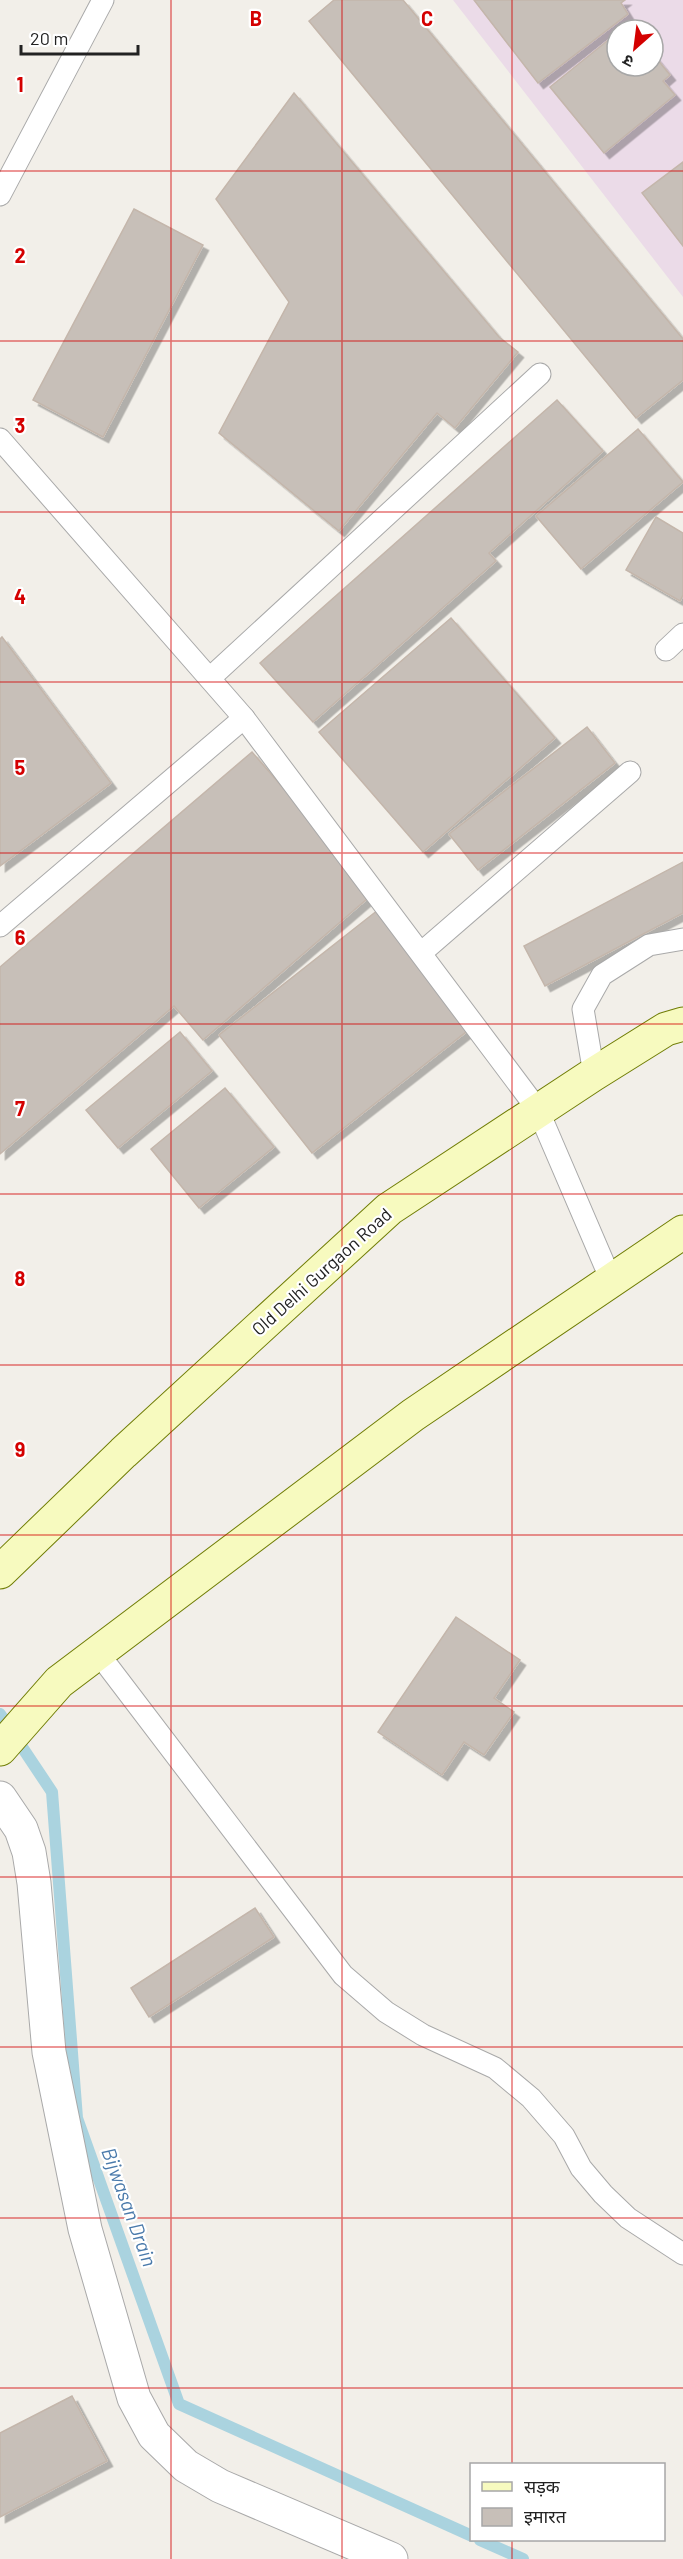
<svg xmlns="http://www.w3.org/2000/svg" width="683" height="2559" viewBox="0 0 683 2559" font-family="Barlow,'Noto Sans Devanagari',sans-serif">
	<defs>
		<filter id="shadow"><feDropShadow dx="5.5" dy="5.5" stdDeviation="0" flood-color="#0004"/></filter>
	</defs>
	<rect width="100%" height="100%" fill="#f2efe9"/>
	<path fill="#ebdbe8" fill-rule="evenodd" d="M453,0H683V297ZM617,30H653V66H617Z"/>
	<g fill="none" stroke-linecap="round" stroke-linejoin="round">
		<g stroke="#aad3df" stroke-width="12">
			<path d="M0,1714L52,1792L77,2118L179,2404L472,2536"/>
			<path d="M480,2540L523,2559"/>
		</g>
	</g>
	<g fill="#c7bfb8" stroke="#c4b6ab" stroke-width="1.5" filter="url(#shadow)">
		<path d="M334,0H403L683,339V380L636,418L309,21Z"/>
		<path d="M474,0H625L621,3L628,14L538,83Z"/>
		<path d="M617,33V66H653V54L670,75L663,81L675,95L604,153L550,87Z"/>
		<path d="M294,93L499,337L518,352L455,428L437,413L339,531L219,433L289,302L216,199Z"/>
		<path d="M683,162V246L642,193Z"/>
		<path d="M134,209L203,245L103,437L33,400Z"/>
		<path d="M557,400L603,451L489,553L496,561L313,722L260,663Z"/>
		<path d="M638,429L683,482L581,569L536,516Z"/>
		<path d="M656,517L683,533V595L680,601L626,570Z"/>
		<path d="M451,618L555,738L423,852L319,732Z"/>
		<path d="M2,637L111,783L0,866V639Z"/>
		<path d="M587,727L615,763L478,870L449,834Z"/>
		<path d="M252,752L374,893L203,1040L174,1006L0,1154V967Z"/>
		<path d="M683,862V913L545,986L524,946Z"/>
		<path d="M378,910L471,1028L312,1153L219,1035Z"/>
		<path d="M180,1032L212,1071L118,1148L86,1110Z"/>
		<path d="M225,1088L274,1147L199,1208L151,1149Z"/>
		<path d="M456,1617L520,1660L494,1698L514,1712L484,1755L464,1742L442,1775L378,1732Z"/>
		<path d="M255,1908L274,1937L149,2017L131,1988Z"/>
		<path d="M72,2396L107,2461L0,2517V2433Z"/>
	</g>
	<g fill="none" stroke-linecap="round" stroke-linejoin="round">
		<defs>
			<g id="service">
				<path d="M0,195L103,0"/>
				<path d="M0,439L244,718L538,1110L611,1280"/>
				<path d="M666,650L683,634"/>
				<path d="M210,678L540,374"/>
				<path d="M0,926L244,718"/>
				<path d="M421,953L630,772"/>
				<path d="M594,1074L583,1009L602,975L649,945L683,939"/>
				<path d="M98,1653L343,1975L386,2012L423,2035L495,2068L531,2098L564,2136L581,2168L603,2194L628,2218L683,2254"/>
			</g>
			<path id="tertiary" d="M0,1798L21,1829L29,1852L34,1883L49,2052L85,2229L134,2398L154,2435L186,2466L220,2486L391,2559"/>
			<g id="secondary">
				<path d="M0,1572L123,1453L389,1209L594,1074L666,1029L683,1024"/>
				<path d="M0,1749L59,1682L413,1415L683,1232"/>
			</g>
		</defs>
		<use href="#service" stroke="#a9a9a9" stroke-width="23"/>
		<use href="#tertiary" stroke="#a9a9a9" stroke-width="35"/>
		<use href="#secondary" stroke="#707d05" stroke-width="35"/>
		<use href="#service" stroke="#fff" stroke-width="21"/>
		<use href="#tertiary" stroke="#fff" stroke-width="33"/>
		<use href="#secondary" stroke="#f7fabf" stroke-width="33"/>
	</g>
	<path fill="none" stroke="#d40000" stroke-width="1.5" stroke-opacity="0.55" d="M171,0V2559M342,0V2559M512,0V2464M0,171H683M0,341H683M0,512H683M0,682H683M0,853H683M0,1024H683M0,1194H683M0,1365H683M0,1535H683M0,1706H683M0,1877H683M0,2047H683M0,2218H683M0,2388H683M512,2540V2559"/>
	<g text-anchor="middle" stroke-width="4.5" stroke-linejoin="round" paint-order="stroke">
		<g font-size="18" fill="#222" stroke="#fff">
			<text transform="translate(322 1272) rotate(-42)" y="6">Old Delhi Gurgaon Road</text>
		</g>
		<g font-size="20" font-style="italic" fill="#4a7aab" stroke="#fff">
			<text transform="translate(129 2207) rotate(70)" y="7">Bijwasan Drain</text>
		</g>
	</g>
	<g font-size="20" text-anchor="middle" font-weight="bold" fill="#d40000" stroke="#fff" stroke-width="4.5" stroke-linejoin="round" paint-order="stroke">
		<text x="256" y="26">B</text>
		<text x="427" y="26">C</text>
		<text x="20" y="92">1</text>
		<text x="20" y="263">2</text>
		<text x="20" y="433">3</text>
		<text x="20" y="604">4</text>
		<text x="20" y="775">5</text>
		<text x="20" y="945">6</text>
		<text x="20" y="1116">7</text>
		<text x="20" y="1286">8</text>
		<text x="20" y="1457">9</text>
	</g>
	<rect x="470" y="2463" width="195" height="78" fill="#ffffff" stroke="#a7a7a7" stroke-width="1.5"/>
	<rect x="482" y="2482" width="30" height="9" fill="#f7fabf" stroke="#a7a7a7" stroke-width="1.5"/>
	<text x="524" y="2493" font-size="18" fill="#222222">सड़क</text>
	<rect x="482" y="2508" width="30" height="18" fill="#c7bfb8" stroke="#a7a7a7" stroke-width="1.5"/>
	<text x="524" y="2523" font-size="18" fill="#222222">इमारत</text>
	<g transform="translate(635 48) rotate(208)"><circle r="28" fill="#ffffff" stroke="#a7a7a7" stroke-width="1.5"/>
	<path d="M0-4.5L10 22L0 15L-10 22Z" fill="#d40000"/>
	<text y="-9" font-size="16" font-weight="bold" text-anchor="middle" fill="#222222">उ</text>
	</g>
	<path d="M21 45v9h117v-9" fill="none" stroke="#222222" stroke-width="3"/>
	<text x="30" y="45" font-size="18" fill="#222222" stroke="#ffffff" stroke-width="4.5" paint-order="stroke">20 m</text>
</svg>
